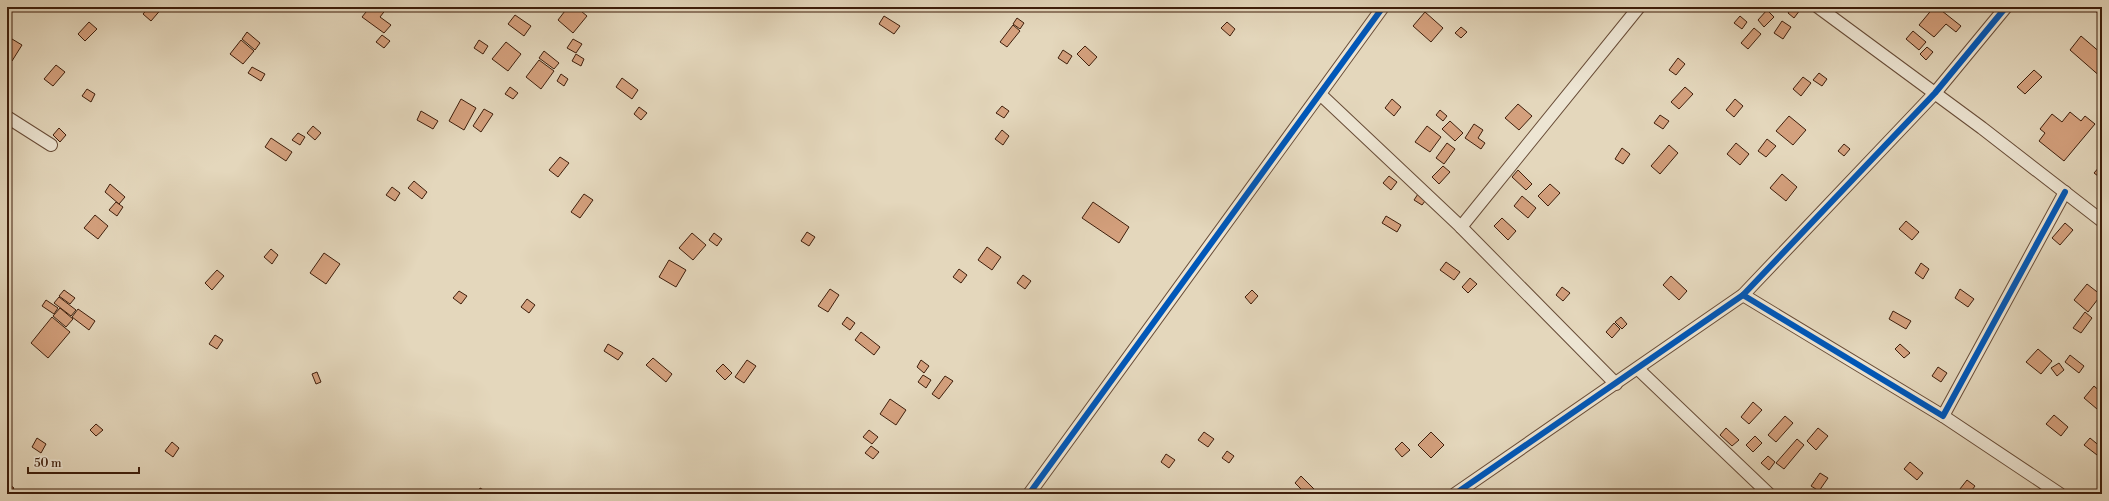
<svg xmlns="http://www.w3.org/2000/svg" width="2109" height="501" viewBox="0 0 2109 501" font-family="'Libre Bodoni',serif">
	<rect width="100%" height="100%" fill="#e4d7bc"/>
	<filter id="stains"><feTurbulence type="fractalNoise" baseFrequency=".005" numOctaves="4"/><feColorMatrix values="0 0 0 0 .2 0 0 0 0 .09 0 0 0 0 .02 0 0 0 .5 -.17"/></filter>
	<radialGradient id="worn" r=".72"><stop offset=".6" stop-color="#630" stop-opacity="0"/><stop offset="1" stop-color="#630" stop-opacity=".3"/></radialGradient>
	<g fill="#d4a07d" stroke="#3e1e0b">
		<path d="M149,7H163L151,21L143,14Z"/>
		<path d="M370,7L387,8L380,17L391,25L384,33L362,17Z"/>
		<path d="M568,7H576L587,16L573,33L558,20Z"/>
		<path d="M1109,7H1117L1113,11Z"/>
		<path d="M1792,7L1800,10L1794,18L1788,13Z"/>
		<path d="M1934,7H1937L1961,26L1956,32L1946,24L1934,37L1919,25Z"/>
		<path d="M1767,10L1774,17L1764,27L1758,20Z"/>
		<path d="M1425,12L1443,28L1431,42L1413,26Z"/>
		<path d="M515,15L531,26L524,36L508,24Z"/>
		<path d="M884,16L900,26L894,34L879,24Z"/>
		<path d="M1740,16L1747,22L1742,29L1734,23Z"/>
		<path d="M1017,18L1024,23L1020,29L1013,24Z"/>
		<path d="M1782,21L1791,27L1783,39L1774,33Z"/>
		<path d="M89,22L97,29L85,41L78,34Z"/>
		<path d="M1227,22L1235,29L1230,36L1221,28Z"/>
		<path d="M1013,25L1020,31L1007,47L1000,42Z"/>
		<path d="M1461,27L1467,32L1461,38L1455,33Z"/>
		<path d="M1754,28L1761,34L1748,49L1741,43Z"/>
		<path d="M1913,31L1926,42L1919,50L1906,39Z"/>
		<path d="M247,32L260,43L255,50L242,39Z"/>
		<path d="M382,35L390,41L384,48L376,42Z"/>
		<path d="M7,36L22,45L12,61L7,58Z"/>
		<path d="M2081,36L2102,54L2100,61L2102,62V78L2070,50Z"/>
		<path d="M573,39L582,44L576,53L567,48Z"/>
		<path d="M241,40L254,51L243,64L230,54Z"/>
		<path d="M479,40L488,46L483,54L474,48Z"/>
		<path d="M506,42L521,54L508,71L492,59Z"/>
		<path d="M1085,46L1097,57L1089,66L1077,54Z"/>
		<path d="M1927,47L1933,52L1926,60L1920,54Z"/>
		<path d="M1063,50L1072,56L1067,64L1058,58Z"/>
		<path d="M544,51L559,63L554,69L539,58Z"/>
		<path d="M576,54L584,59L581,66L572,61Z"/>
		<path d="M1678,58L1685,64L1676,75L1669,70Z"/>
		<path d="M539,60L554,71L541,89L526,77Z"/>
		<path d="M56,65L65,72L53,86L44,79Z"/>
		<path d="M252,67L265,74L261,81L248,73Z"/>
		<path d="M2034,70L2042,77L2025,94L2017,87Z"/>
		<path d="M1819,73L1827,79L1822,86L1813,80Z"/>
		<path d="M561,74L568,79L564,86L557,81Z"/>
		<path d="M1803,77L1811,83L1801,96L1793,89Z"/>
		<path d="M622,78L638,90L632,99L616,87Z"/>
		<path d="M510,87L518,93L513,99L505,94Z"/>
		<path d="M1685,87L1693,94L1679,109L1671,102Z"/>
		<path d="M87,89L95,94L91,102L82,96Z"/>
		<path d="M461,99L476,108L464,130L449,121Z"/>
		<path d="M1392,99L1401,107L1394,116L1385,108Z"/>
		<path d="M1735,99L1743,106L1734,117L1726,110Z"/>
		<path d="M1518,104L1532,116L1519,130L1505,118Z"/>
		<path d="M1002,106L1009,111L1004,118L996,113Z"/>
		<path d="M639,107L647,113L641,120L634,114Z"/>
		<path d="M484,109L493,114L481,132L473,126Z"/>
		<path d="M1440,110L1447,116L1443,121L1436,115Z"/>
		<path d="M421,111L438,121L433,129L417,120Z"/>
		<path d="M2070,112L2081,121L2085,116L2095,124L2064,161L2039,141L2045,133L2040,129L2052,114L2062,122Z"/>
		<path d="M1660,115L1669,121L1663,129L1654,123Z"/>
		<path d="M1789,116L1806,130L1793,145L1776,131Z"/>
		<path d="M1450,121L1463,133L1455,141L1442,129Z"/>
		<path d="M1474,124L1483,130L1478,138L1485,143L1481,149L1465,138Z"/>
		<path d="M313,126L321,133L315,140L307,133Z"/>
		<path d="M1427,126L1441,137L1430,152L1415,142Z"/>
		<path d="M59,128L66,135L60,142L53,135Z"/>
		<path d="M1002,130L1009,136L1003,145L995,139Z"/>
		<path d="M298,133L305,137L300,145L292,140Z"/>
		<path d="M271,138L292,152L286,161L265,147Z"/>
		<path d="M1767,139L1776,146L1766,157L1758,151Z"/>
		<path d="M1447,143L1455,149L1444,164L1436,158Z"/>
		<path d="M1736,143L1749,154L1740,165L1727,154Z"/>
		<path d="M1844,144L1850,149L1844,156L1838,151Z"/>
		<path d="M1669,145L1678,153L1660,174L1651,166Z"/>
		<path d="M1622,148L1630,154L1623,164L1615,159Z"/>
		<path d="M560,157L569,163L558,177L549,170Z"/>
		<path d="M2101,165L2102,166V179L2094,173Z"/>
		<path d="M1443,166L1450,172L1439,184L1432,177Z"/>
		<path d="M1518,170L1532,184L1526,190L1512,177Z"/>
		<path d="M1782,174L1797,187L1786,201L1770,188Z"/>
		<path d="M1389,176L1397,182L1391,190L1383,183Z"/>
		<path d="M414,181L427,192L422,199L408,188Z"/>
		<path d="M110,184L125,197L119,204L105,192Z"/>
		<path d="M1550,184L1560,193L1548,206L1538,196Z"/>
		<path d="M392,187L400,193L395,201L386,195Z"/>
		<path d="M1420,191L1428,197L1422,205L1414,200Z"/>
		<path d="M584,194L593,200L580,218L571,212Z"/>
		<path d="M1522,196L1536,208L1528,218L1514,206Z"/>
		<path d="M116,202L123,207L117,216L109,210Z"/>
		<path d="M1093,202L1129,227L1119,243L1082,218Z"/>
		<path d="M95,215L108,226L98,239L84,228Z"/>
		<path d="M1386,216L1401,225L1397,232L1382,223Z"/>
		<path d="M1502,218L1516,231L1508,240L1494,226Z"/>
		<path d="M1906,221L1919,232L1912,240L1899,229Z"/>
		<path d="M2065,223L2073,230L2060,245L2052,238Z"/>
		<path d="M807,232L815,237L809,246L801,241Z"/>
		<path d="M692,233L706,245L693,260L679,248Z"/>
		<path d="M714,233L722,239L717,246L709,240Z"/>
		<path d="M987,247L1001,257L992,270L978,260Z"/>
		<path d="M271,249L278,255L272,264L264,257Z"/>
		<path d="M324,253L340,264L326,284L310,273Z"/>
		<path d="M669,260L686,270L676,287L659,277Z"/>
		<path d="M1446,262L1460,272L1454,280L1440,270Z"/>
		<path d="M1921,263L1929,269L1923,279L1915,273Z"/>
		<path d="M959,269L967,275L961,283L953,277Z"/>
		<path d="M217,270L224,276L212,290L205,283Z"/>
		<path d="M1023,275L1031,281L1025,289L1017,283Z"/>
		<path d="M1671,276L1687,291L1679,300L1663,285Z"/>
		<path d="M1470,278L1477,284L1468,293L1462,287Z"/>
		<path d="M2087,284L2101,295L2088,312L2074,300Z"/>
		<path d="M1562,287L1570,293L1563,301L1556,295Z"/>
		<path d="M830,289L839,295L828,312L818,306Z"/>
		<path d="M1960,289L1974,299L1968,307L1955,298Z"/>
		<path d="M64,290L75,298L70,304L59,296Z"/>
		<path d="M1252,290L1258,296L1251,304L1245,297Z"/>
		<path d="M459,291L467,296L461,304L453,298Z"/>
		<path d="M59,297L76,310L71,316L54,303Z"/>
		<path d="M527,299L535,305L529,313L521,307Z"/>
		<path d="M46,300L58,308L54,314L42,306Z"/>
		<path d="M60,308L73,319L66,327L53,316Z"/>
		<path d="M78,309L95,321L89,330L72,317Z"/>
		<path d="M1893,311L1911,321L1906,329L1889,319Z"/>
		<path d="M2085,312L2092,318L2081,333L2073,328Z"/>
		<path d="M52,317L70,332L48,358L31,343Z"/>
		<path d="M847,317L855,323L850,330L842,324Z"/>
		<path d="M1621,317L1627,324L1622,329L1615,322Z"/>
		<path d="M1614,323L1620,329L1612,338L1606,332Z"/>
		<path d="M861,332L880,347L874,355L855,340Z"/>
		<path d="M215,335L223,340L217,349L209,344Z"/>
		<path d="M608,344L623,353L618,360L604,351Z"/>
		<path d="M1900,344L1910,353L1904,358L1895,349Z"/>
		<path d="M2038,349L2052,361L2041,374L2026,362Z"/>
		<path d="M2070,355L2084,366L2079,373L2065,362Z"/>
		<path d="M653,358L672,374L666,382L646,365Z"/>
		<path d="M747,360L756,366L744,383L735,377Z"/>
		<path d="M921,360L929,366L924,373L917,367Z"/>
		<path d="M2059,363L2064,370L2057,376L2051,368Z"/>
		<path d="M723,364L732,373L725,380L716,371Z"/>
		<path d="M1938,367L1947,373L1941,382L1932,376Z"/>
		<path d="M317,372L321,382L316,384L312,374Z"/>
		<path d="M923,375L931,380L926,388L918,382Z"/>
		<path d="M945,376L953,381L939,399L932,394Z"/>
		<path d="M2094,386L2102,393V402L2097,409L2084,398Z"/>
		<path d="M890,399L906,410L896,425L880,414Z"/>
		<path d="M1753,402L1762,410L1749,424L1741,417Z"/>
		<path d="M2054,415L2068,427L2061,436L2046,424Z"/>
		<path d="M1785,416L1793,423L1776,442L1768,435Z"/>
		<path d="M96,424L103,430L96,436L90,430Z"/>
		<path d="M1726,428L1739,440L1732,446L1720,435Z"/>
		<path d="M1818,428L1828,436L1816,450L1807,441Z"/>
		<path d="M869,430L878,437L872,444L863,437Z"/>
		<path d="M1204,432L1214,439L1208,447L1198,440Z"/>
		<path d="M1431,432L1444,445L1431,458L1418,445Z"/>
		<path d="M1755,436L1762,443L1753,452L1746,445Z"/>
		<path d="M37,438L46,444L41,453L32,447Z"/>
		<path d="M2090,438L2102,448L2097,455L2084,445Z"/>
		<path d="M1797,439L1804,445L1784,469L1776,463Z"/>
		<path d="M172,442L179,448L173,457L165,451Z"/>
		<path d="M1402,442L1410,450L1402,457L1395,449Z"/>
		<path d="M871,446L879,452L873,459L865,453Z"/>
		<path d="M1227,451L1234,456L1229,463L1222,458Z"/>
		<path d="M1166,454L1175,460L1169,468L1161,462Z"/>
		<path d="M1768,456L1775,462L1769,470L1761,463Z"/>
		<path d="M1910,462L1923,473L1917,480L1904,469Z"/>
		<path d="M1820,473L1828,478L1819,491L1811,486Z"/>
		<path d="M1301,476L1317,492L1315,494H1306L1295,483Z"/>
		<path d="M1967,480L1975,486L1969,494H1956Z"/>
		<path d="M2046,481L2062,494H2035Z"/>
		<path d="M7,483L14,488L9,494L7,493Z"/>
		<path d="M480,488L489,493L488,494H477Z"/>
	</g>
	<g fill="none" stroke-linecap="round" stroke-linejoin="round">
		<defs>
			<g id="street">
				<path d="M1818,7L1982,128L2102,221"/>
				<path d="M2101,7L2102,8"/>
				<path d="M1320,94L1461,227L1616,384"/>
				<path d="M7,117L51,145"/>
				<path d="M1461,227L1639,7"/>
				<path d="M1743,295L1943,416L2065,192"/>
				<path d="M1638,369L1769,494"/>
				<path d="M1943,416L2060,494"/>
				<path d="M1029,494L1383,7"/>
				<path d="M1455,494L1743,295L1935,93L2006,7"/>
			</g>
		</defs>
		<use href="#street" stroke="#684c37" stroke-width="14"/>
		<use href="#street" stroke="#ede5d3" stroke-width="12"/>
		<defs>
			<g id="cycleway">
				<path d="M1743,295L1943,416L2065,192"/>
				<path d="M1029,494L1383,7"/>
				<path d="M1455,494L1743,295L1935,93L2006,7"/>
			</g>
		</defs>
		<use href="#cycleway" stroke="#ede5d3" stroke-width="8"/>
		<use href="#cycleway" stroke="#0057b8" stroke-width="6"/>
	</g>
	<rect width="2109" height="501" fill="none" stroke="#e4d7bc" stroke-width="24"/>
	<rect x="8" y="8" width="2093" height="485" fill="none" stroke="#3e1e0b" stroke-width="2"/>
	<rect x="12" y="12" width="2085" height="477" fill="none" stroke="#3e1e0b"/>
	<path d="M28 467v6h111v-6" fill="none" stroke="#3e1e0b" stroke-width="2"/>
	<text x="34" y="467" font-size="12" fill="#3e1e0b" stroke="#ede5d3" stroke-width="3" paint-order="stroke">50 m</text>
	<rect width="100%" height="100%" filter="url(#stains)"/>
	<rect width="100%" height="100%" fill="url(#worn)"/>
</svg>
